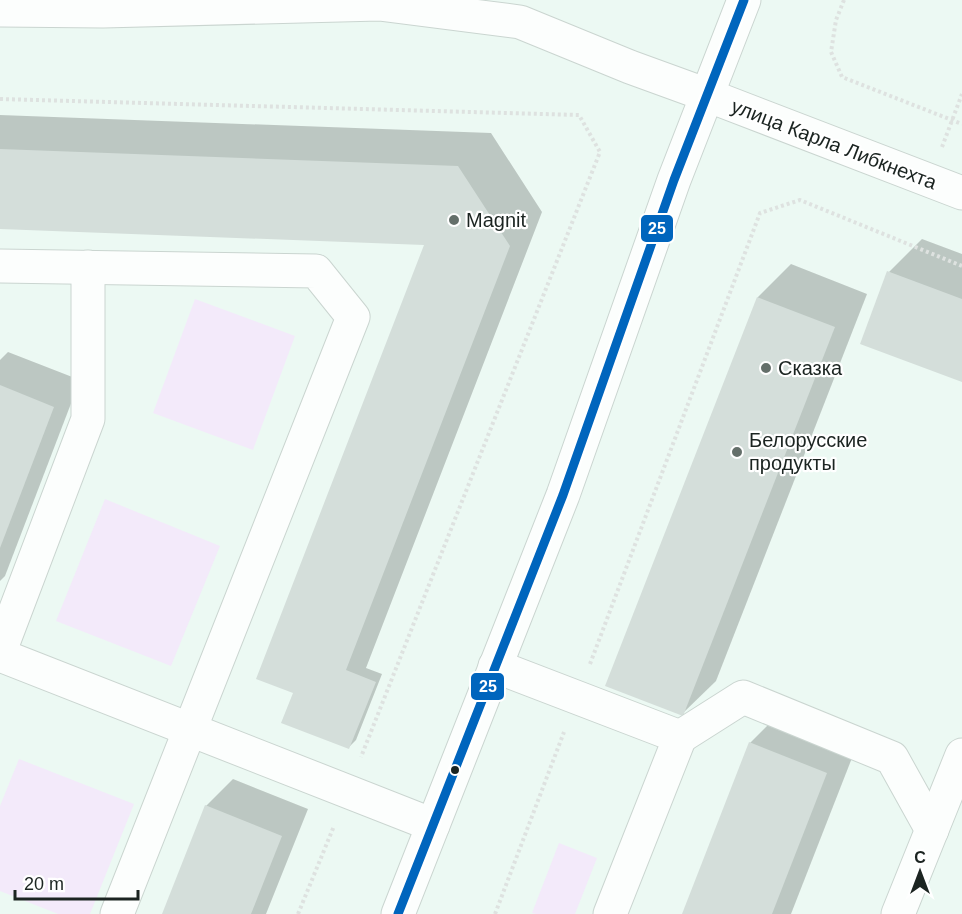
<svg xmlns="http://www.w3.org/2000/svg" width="962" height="914" viewBox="0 0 962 914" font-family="Arial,sans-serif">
	<rect width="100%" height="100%" fill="#ecf9f3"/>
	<g fill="#f3eafa">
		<path d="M195,299L295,336L253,450L153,413Z"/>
		<path d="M105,499L220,546L171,666L56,621Z"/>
		<path d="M19,759L134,804L90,914H58L0,891V806Z"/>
		<path d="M559,843L597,858L575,914H536L532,913Z"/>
	</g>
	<g fill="#0003">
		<path d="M0,115L491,133L542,212L366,668L382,674L356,740L349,747L295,692L426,244L0,228Z"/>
		<path d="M922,239L962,254V380L889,272Z"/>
		<path d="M791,264L867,294L716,681L682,714L607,685L758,297Z"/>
		<path d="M8,352L80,380L5,576L0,581V360Z"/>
		<path d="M783,710L859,740L791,914H683L750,743Z"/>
		<path d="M233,779L308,809L266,914H164L206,806Z"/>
	</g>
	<g fill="#d4deda">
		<path d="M0,149L458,166L510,246L346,670L376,682L349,749L281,723L293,693L256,679L424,245L0,229Z"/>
		<path d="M887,271L962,299V382L860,344Z"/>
		<path d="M757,297L835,327L683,716L605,686Z"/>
		<path d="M0,385L54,407L0,548Z"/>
		<path d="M749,742L827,773L772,914H682Z"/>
		<path d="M205,805L282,836L251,914H162Z"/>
	</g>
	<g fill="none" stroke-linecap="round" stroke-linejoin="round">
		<defs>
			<g id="minor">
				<path d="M0,10L103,11L379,4L520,22L630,67L707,95"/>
				<path d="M0,266L316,271L353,317L117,914"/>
				<path d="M0,651L88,419V267"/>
				<path d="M0,655L433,825"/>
				<path d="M495,666L680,737L610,914"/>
				<path d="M680,737L743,697L892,758L932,830"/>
				<path d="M898,914L962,755"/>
			</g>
			<g id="major">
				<path d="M707,95L962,193"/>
				<path d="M398,914L563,495L674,180L744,0"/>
			</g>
		</defs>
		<use href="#minor" stroke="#cad5d0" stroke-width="35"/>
		<use href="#major" stroke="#cad5d0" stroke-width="35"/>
		<g stroke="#dee2e0" stroke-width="4" stroke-dasharray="3 3" stroke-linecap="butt">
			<path d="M844,0L836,20L831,52L842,77L962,124"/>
			<path d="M0,99L579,115L600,152L361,757"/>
			<path d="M942,147L962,94"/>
			<path d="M590,664L760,213L800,200L962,266"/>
			<path d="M298,914L334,826"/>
			<path d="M495,914L564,732"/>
		</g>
		<use href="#minor" stroke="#fcfefd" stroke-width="33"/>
		<use href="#major" stroke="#fcfefd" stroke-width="33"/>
		<defs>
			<path id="bus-1" d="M398,914L563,495L674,180L744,0"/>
		</defs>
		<use href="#bus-1" stroke="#fff" stroke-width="14"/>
		<use href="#bus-1" stroke="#0065bd" stroke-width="9"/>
	</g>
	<g fill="#646f6a" stroke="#fff" stroke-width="2">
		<circle cx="454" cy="220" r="6"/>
		<circle cx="766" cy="368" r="6"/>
		<circle cx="737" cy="452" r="6"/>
	</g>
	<circle fill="#1b2421" stroke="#fff" stroke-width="2" cx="455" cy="770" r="5"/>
	<g text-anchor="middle" stroke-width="4.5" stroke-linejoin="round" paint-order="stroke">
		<g font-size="20" fill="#1b2421" stroke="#fff">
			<text transform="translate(834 144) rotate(21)" y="7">улица Карла Либкнехта</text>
		</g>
		<g font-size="20" fill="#1b2421" stroke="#fff" text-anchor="start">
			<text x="466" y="227">Magnit</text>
			<text x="778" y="375">Сказка</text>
			<text x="749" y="447">Белорусские<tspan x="749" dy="23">продукты</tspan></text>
		</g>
	</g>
	<g stroke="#fff" stroke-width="2">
		<rect x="640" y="214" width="34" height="29" rx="6" fill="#0065bd"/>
		<rect x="470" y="672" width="35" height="29" rx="6" fill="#0065bd"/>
	</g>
	<g font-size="16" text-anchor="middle" font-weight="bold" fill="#fff">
		<text x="657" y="234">25</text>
		<text x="488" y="692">25</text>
	</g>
	<g transform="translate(920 872)" stroke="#ffffff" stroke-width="4.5" paint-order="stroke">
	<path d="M0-4.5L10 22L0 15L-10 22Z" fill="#1b2421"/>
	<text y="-9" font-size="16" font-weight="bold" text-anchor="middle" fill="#1b2421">С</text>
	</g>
	<path d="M15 890v9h123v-9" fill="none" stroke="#1b2421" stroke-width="3"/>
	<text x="24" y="890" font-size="18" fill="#1b2421" stroke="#ffffff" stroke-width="4.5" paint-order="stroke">20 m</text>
</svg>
